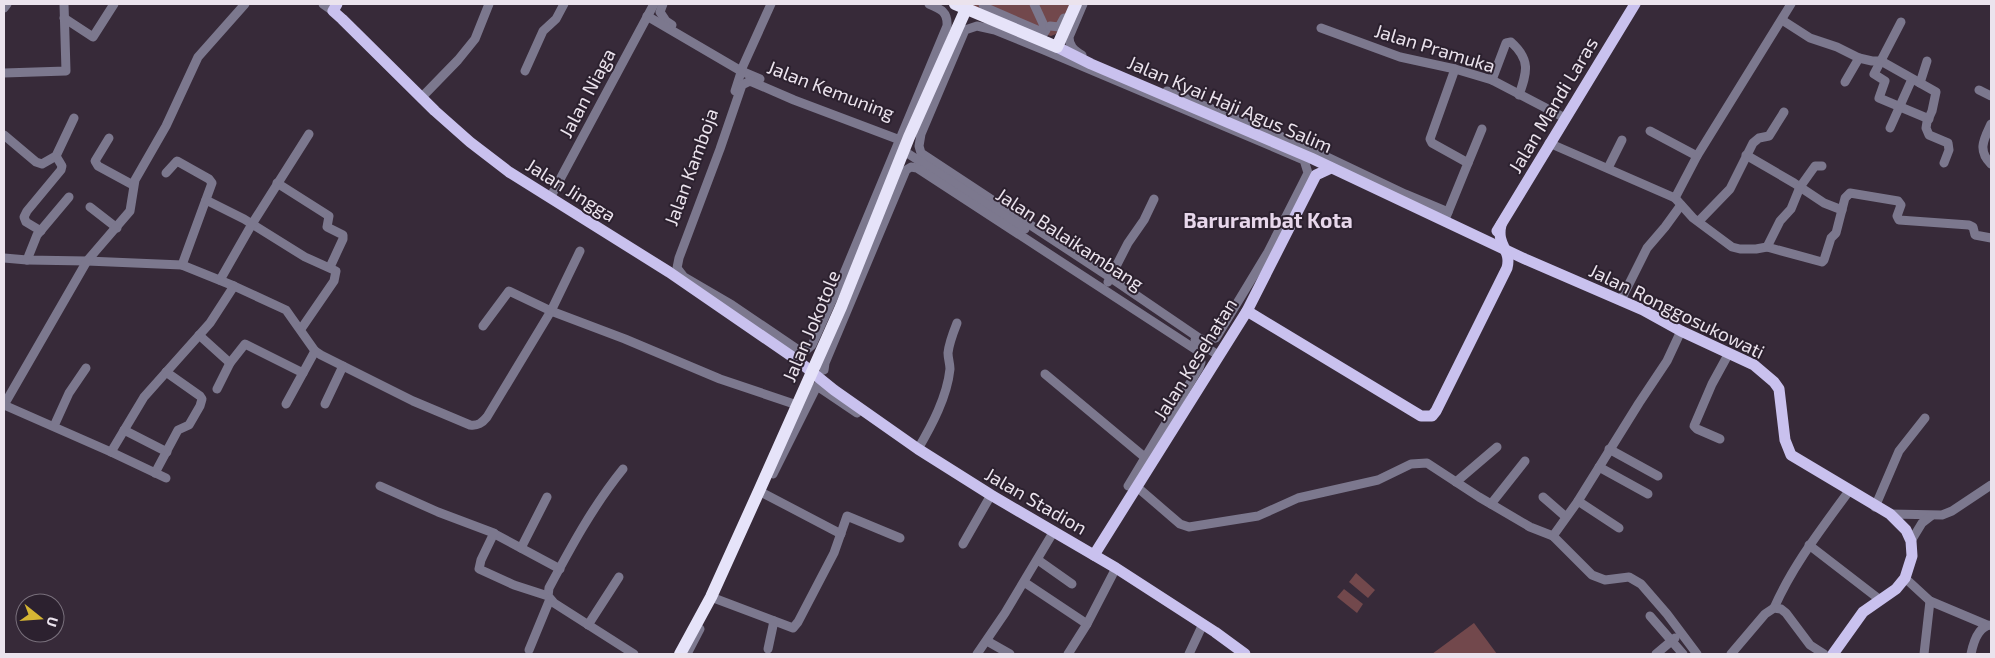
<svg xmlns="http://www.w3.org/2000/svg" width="1995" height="658" viewBox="0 0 1995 658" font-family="'Exo 2',sans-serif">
	<rect width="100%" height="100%" fill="#372a39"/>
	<g fill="#72484c">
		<path d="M962,4H1074L1056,34L1051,36L1013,26Z"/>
		<path d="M1356,573L1375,590L1368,598L1349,582Z"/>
		<path d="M1344,589L1363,604L1357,613L1337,597Z"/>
		<path d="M1474,623L1497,654H1432Z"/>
	</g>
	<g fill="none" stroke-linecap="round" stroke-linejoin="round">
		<g stroke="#7c788e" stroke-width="9">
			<path d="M323,4L333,11"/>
			<path d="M663,4L660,12L666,21L672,25"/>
			<path d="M983,4L984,7L1044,33L1046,30L1034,4"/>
			<path d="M4,8L7,4"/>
			<path d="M647,16L741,71L760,79"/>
			<path d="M64,18L93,37L114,4"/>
			<path d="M1782,20L1810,38L1837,47L1859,58L1872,61H1881L1936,92L1932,111L1927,122L1926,128L1929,135L1948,143L1949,150L1944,163"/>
			<path d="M1901,22L1874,74L1885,81L1879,98L1929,119"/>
			<path d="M977,26L995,30L1044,50L1304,160L1308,173L1303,183L1268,252L1216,338L1205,341L1199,338L1111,278L921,153L919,146L921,134L965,30Z"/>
			<path d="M1050,26L1059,27L1064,18"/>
			<path d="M1321,28L1400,57L1455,69L1492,80L1565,118"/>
			<path d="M1082,55C1074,50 1069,46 1069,37L1083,4"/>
			<path d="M525,71L543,31L556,19L564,4"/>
			<path d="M4,73L66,71L64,4"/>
			<path d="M1492,80L1506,43L1511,42C1531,60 1527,72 1519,95"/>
			<path d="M1845,82L1859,58"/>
			<path d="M1920,83L1927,61"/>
			<path d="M1979,90L1991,96"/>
			<path d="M735,91L743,66L771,4"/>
			<path d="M1167,91L1300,144L1405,194L1448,212"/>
			<path d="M421,98L458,60L475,39L489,4"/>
			<path d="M1991,124C1984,139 1977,150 1991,164"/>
			<path d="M1890,128L1912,79"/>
			<path d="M1650,131L1697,156"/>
			<path d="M4,135L36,162L42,164L56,156L74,118"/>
			<path d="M109,138L95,161L98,166L133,185"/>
			<path d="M900,140L794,100L750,81L742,85L720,149L679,258L677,268L684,277L732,305L797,349L805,351L812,345L840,283L947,26C948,12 941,9 929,4"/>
			<path d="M1549,143L1675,198L1697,156L1791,4"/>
			<path d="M904,151L1025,229"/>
			<path d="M1746,155L1794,183L1824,203L1842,210"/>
			<path d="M1468,163L1482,129"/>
			<path d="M1608,168L1622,140"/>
			<path d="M166,173L177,161L209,179L212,183L182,265"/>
			<path d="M277,183L329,216L327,227L343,235V239L330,267"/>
			<path d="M550,198L654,4"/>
			<path d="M1675,198L1693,218L1732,247L1740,249H1756L1767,247L1822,262L1824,260L1831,238L1836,233L1845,198L1850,193L1898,201L1901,205L1897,216L1899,220L1969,225L1973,227L1975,235L1991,238"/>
			<path d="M206,200L244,219L305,257L336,271L334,281L301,329"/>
			<path d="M90,207L117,228"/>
			<path d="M1446,217L1468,163L1432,143L1430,139L1455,69"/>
			<path d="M1699,221L1730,189L1753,143L1759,138L1769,136L1784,112"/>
			<path d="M41,231L26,222L24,217L27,211L61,170L62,166L56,156"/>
			<path d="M1767,247L1780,221L1791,209L1800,187L1815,166H1822"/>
			<path d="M4,258L27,260L87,261L182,265L234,286L286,310L315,351L321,355L413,401L470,425C478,426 482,423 487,417L551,311L625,339L720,379L797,405"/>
			<path d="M27,260L37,235L69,197"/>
			<path d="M220,280L252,224L309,134"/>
			<path d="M1108,282L1128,243L1144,220L1154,199"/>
			<path d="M1621,300L1647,248L1665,227L1681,205"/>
			<path d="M483,326L509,291L551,311L580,251"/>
			<path d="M199,335L230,363"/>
			<path d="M1195,340L1218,355"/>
			<path d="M824,370L825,363L906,170L911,167L917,168L1198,351L1201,362L1199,368L1128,486"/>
			<path d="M1045,374L1148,460"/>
			<path d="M217,389L230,363L245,344L303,373"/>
			<path d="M286,404L315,351"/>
			<path d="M325,404L343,366"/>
			<path d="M4,405L87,261L130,211L135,180L166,126L198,57L245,4"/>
			<path d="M4,405L111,452L144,397L210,323L234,286"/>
			<path d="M54,426L69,393L86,368"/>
			<path d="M124,430L167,452"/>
			<path d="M1720,439L1697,429L1694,426L1712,384L1729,353"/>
			<path d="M918,449C932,425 947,397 950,369C950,364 948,358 948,353C949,343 953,333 957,323"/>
			<path d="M1609,449L1658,476"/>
			<path d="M111,452L166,478"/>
			<path d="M1599,467L1648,494"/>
			<path d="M623,469C593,506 571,547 549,588L548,596L554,603L634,654"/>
			<path d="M155,473L178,430L189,425L200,406L202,399L200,396L166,372"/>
			<path d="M773,474L817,386L857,413"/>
			<path d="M1456,482L1497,447"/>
			<path d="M380,486L438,512L491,532L560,569"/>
			<path d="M1137,487L1180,524L1189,527L1258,516L1298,498L1378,480L1411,464L1427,463L1479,497L1530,527L1553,536L1592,575L1605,580L1629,577L1641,584L1667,614L1697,654"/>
			<path d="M759,491L841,534"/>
			<path d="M1543,497L1566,517"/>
			<path d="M1578,501L1619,528"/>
			<path d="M1491,504L1525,461"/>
			<path d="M1875,507L1899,451L1925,418"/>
			<path d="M1890,514L1942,515L1952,511L1991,485"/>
			<path d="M494,533L481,560L479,569L514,585L548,596"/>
			<path d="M1553,536L1578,501L1639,403L1667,361L1681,331"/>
			<path d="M1911,541L1922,523L1931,516"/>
			<path d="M963,544L991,495"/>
			<path d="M1809,545L1879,599"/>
			<path d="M521,548L547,497"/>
			<path d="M1038,560L1072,584"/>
			<path d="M1905,578L1930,601L1987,625"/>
			<path d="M1024,582L1087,624"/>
			<path d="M711,597L793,628L798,622L834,553L847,516L900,538"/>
			<path d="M1774,608C1793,565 1822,528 1849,491"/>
			<path d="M1650,616L1683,654"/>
			<path d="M588,625L619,577"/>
			<path d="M987,641L1010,654"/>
			<path d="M768,649L774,621"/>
			<path d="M529,650L550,599"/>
			<path d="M687,654L700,629"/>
			<path d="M977,654L1005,613L1054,531"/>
			<path d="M1068,654L1087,624L1116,568"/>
			<path d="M1189,654L1203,624"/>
			<path d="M1656,654L1675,638"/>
			<path d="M1731,654L1765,614L1774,608L1781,609L1786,613L1810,645L1824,654"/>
			<path d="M1924,654L1930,601"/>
			<path d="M1971,654C1973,644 1978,626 1991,625"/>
		</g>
		<g stroke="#c9c1ee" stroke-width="11">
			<path d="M337,4L333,11L342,19L435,111L470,142L509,172L669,272L797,360L834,390L918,449L991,495L1116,568L1215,632L1245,654"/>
			<path d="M1057,47L1091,64L1311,158L1525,259L1643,310L1681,331L1754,365L1774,382L1779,389L1785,440L1791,455L1890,514L1906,530L1911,541L1912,556L1905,578L1896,589L1863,612L1833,654"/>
			<path d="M1497,231L1635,4"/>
			<path d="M1247,311L1421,416H1432L1436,411L1507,268C1512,249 1496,246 1501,225"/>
			<path d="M1094,555L1247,311L1316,175L1331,168"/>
		</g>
		<g stroke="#e6e3f9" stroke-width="12">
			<path d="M955,4L1057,47L1076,4"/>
			<path d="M680,654L711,597L759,491L841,307L909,137L966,9"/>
		</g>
	</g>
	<g text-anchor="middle" stroke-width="4" stroke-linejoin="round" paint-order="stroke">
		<g font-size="19" fill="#ebe3ed" stroke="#2c212f">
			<text transform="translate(1435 48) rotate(17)" y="7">Jalan Pramuka</text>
			<text transform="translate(831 90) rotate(21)" y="7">Jalan Kemuning</text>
			<text transform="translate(587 93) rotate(-62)" y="7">Jalan Niaga</text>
			<text transform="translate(1230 104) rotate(23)" y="7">Jalan Kyai Haji Agus Salim</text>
			<text transform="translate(1553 105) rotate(-59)" y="7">Jalan Mandi Laras</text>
			<text transform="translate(691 167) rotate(-70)" y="7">Jalan Kamboja</text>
			<text transform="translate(571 190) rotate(32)" y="7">Jalan Jingga</text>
			<text transform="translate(1070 239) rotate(33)" y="7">Jalan Balaikambang</text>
			<text transform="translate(1677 311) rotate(26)" y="7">Jalan Ronggosukowati</text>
			<text transform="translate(811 326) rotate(-67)" y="7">Jalan Jokotole</text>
			<text transform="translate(1195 359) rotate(-58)" y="7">Jalan Kesehatan</text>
			<text transform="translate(1036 501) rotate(30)" y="7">Jalan Stadion</text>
		</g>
		<g font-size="21" font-weight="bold" fill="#e7d7eb" stroke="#2c212f">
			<text x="1268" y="228">Barurambat Kota</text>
		</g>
	</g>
	<rect width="1995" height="658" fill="none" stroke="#ebe3ed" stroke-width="10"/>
	<g transform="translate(40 618) rotate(107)"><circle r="24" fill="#2c212f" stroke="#786f7b"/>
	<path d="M0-4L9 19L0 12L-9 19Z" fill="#d5b534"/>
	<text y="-8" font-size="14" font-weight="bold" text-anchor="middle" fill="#ebe3ed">U</text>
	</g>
</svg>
